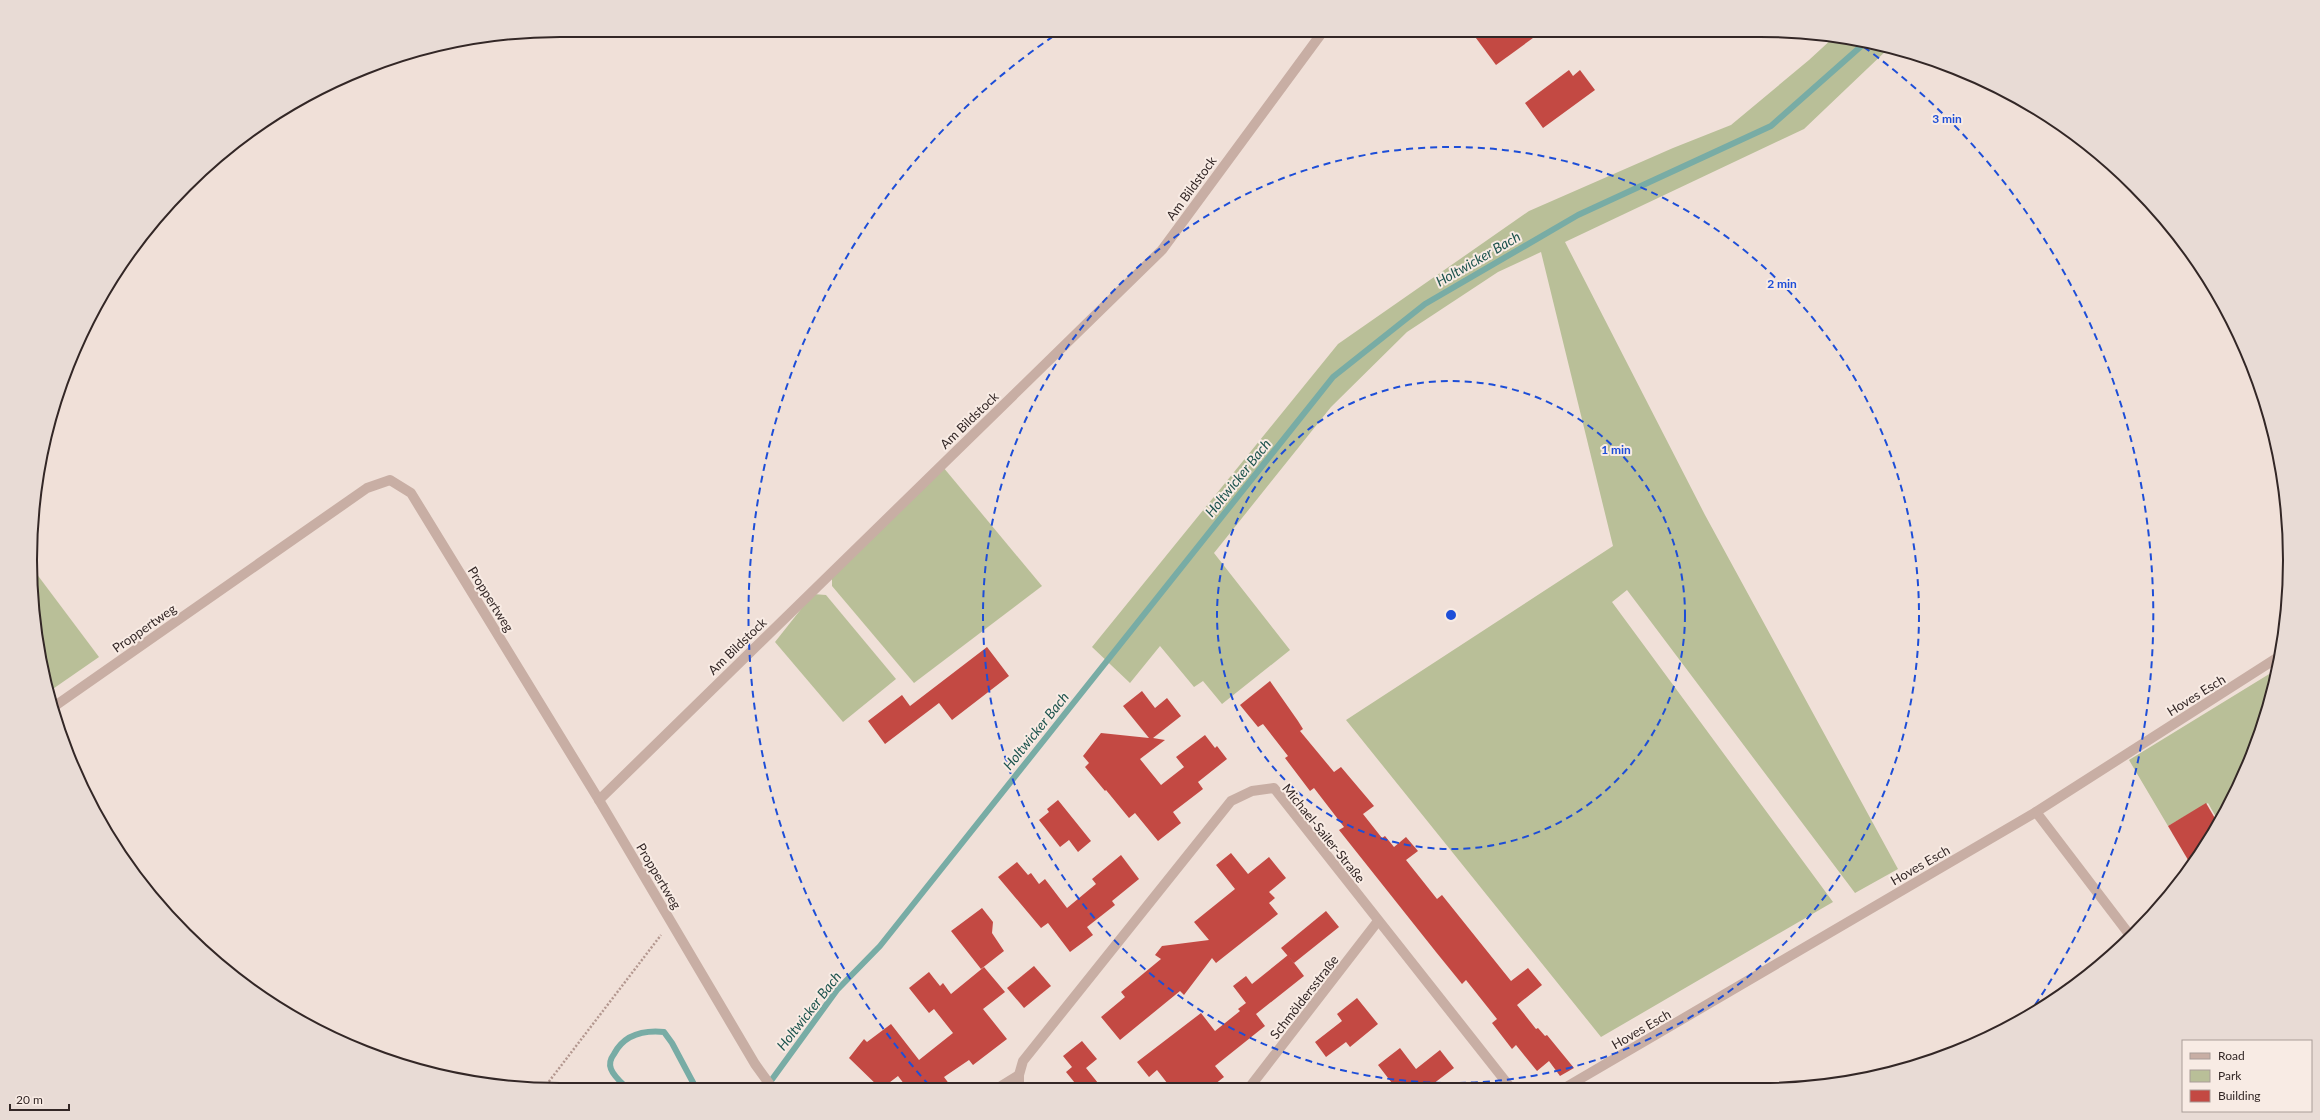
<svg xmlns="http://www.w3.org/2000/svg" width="2320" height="1120" viewBox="0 0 2320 1120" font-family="Lato,sans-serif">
	<rect width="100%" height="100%" fill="#f0e0d8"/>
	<g fill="#b9bf98">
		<path d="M1834,37L1864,40L1889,48L1804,129L1565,242L1705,515L1898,869L1855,893L1627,590L1612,602L1833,902L1601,1037L1346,720L1613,546L1541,252L1498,272L1407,332L1331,407L1214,553L1290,650L1222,704L1203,681L1194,687L1160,646L1130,683L1092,647L1338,344L1529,211L1673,148L1731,125L1809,60Z"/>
		<path d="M943,467L1042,586L914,683L832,586V575Z"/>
		<path d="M33,569L99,657L47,693L35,629Z"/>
		<path d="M813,594L826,595L896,679L843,722L775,642Z"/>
		<path d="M2279,668L2250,763L2217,819L2208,803L2168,826L2129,760Z"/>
	</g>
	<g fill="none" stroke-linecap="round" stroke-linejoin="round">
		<g stroke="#78aca5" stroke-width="6">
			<path d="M765,1089L837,990L880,946L1333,377L1425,304L1578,215L1771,126L1867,41"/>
			<path d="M629,1090C623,1084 614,1077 611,1069C609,1064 611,1058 614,1054C624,1035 643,1030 664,1032L672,1043L697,1090"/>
		</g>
	</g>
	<g fill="#c34943">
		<path d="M1470,30H1544L1496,65Z"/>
		<path d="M1569,70L1573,76L1580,70L1595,90L1543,128L1525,103Z"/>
		<path d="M987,647L1009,676L952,720L939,703L885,744L868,721L902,695L910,706Z"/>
		<path d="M1270,681L1298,721L1303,729L1300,731L1334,772L1341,767L1374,806L1363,814L1382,838L1385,836L1394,847L1406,837L1418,851L1406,860L1437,899L1442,895L1511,981L1528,968L1542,985L1517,1005L1536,1029L1538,1028L1545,1036L1547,1035L1574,1068L1560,1076L1549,1061L1537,1071L1516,1045L1512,1049L1492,1023L1497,1019L1466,980L1462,984L1436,952L1339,830L1344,827L1314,788L1310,791L1285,758L1288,756L1263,724L1258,727L1240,705Z"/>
		<path d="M1142,691L1155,708L1167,698L1181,716L1153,738L1165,740L1140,759L1161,785L1184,767L1176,757L1205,735L1215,748L1217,746L1227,759L1198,782L1203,789L1173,812L1181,823L1158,841L1135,813L1129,818L1106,790L1105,791L1085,767L1089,763L1083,756L1101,733L1149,738L1123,706Z"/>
		<path d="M1058,800L1091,841L1078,852L1069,840L1060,847L1039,820L1049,812L1047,809Z"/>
		<path d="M2206,803L2216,820L2191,865L2168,826Z"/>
		<path d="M1231,853L1248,874L1269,857L1286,878L1269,892L1275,898L1269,903L1278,914L1216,963L1212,958L1184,995L1180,991L1120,1040L1101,1017L1125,997L1121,992L1161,959L1155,955L1162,946L1209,940L1194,922L1235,889L1216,865Z"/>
		<path d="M1121,855L1139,879L1112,901L1115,905L1087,927L1093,935L1070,952L1048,923L1041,928L998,877L1017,862L1028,875L1031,873L1039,884L1045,879L1067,908L1096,884L1092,879Z"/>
		<path d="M982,908L993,922L992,933L1004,951L981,969L951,931Z"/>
		<path d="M1326,911L1339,927L1294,963L1281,948Z"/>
		<path d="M1288,955L1304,976L1256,1014L1265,1026L1215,1066L1224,1077L1210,1088H1171L1157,1070L1149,1077L1137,1062L1201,1013L1215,1031L1240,1011L1238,1009L1246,1003L1233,986L1246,976L1252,984Z"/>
		<path d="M1034,966L1051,986L1024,1008L1007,988Z"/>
		<path d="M984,967L1005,992L983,1009L1007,1039L973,1065L969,1060L944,1077L953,1089H908L898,1076L881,1089L849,1058L864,1039L867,1042L891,1024L919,1060L953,1033L934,1009L929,1013L909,988L929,972L940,986L943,983L951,994Z"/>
		<path d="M1357,998L1378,1024L1350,1047L1346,1042L1326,1057L1315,1042L1342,1021L1337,1014Z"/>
		<path d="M1082,1041L1097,1059L1086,1068L1102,1088H1079L1066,1072L1072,1067L1063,1056Z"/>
		<path d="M1400,1048L1416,1069L1440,1050L1454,1068L1429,1087H1395L1378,1065Z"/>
	</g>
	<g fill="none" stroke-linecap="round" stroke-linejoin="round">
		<path stroke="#b3978f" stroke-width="2.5" stroke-dasharray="2 2" stroke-linecap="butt" d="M544,1088L661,935"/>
		<path stroke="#c8aea4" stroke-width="10" d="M998,1088L1019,1075"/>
		<g stroke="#c8aea4" stroke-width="10">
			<path d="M52,708L367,488L390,480L411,493L599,800L755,1064L773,1089"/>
			<path d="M599,800L1162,250L1324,30"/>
			<path d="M2036,812L2129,934"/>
			<path d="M1568,1086L2036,812L2280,656"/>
			<path d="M1019,1088V1075L1023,1061L1231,801L1252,791L1274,788L1510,1087"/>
			<path d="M1249,1088L1378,921"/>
		</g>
	</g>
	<g fill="none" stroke="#1d4ed8" stroke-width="2" stroke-dasharray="7 5">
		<circle cx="1451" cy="615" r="234"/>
		<circle cx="1451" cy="615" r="468"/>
		<path d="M929 1085A702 702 0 0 1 1058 33M1854 40A702 702 0 0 1 2033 1008"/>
	</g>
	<g text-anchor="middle" stroke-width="4" stroke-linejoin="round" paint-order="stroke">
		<g font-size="13" fill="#332726" stroke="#f8ebe4">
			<text transform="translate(1191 188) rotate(-54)" y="5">Am Bildstock</text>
			<text transform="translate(969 420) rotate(-44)" y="5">Am Bildstock</text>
			<text transform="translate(491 599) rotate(58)" y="5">Proppertweg</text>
			<text transform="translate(144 628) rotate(-35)" y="5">Proppertweg</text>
			<text transform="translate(737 646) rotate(-44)" y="5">Am Bildstock</text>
			<text transform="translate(2196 695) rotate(-32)" y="5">Hoves Esch</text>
			<text transform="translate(1324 833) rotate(51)" y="5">Michael-Sailer-Straße</text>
			<text transform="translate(1920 865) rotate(-30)" y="5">Hoves Esch</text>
			<text transform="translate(659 876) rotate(59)" y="5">Proppertweg</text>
			<text transform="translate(1304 997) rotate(-52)" y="5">Schmöldersstraße</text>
			<text transform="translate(1641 1029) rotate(-30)" y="5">Hoves Esch</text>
		</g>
		<g font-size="14" font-style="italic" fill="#1c534d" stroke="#f8ebe4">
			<text transform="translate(1478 259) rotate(-30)" y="5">Holtwicker Bach</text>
			<text transform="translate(1238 478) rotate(-51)" y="5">Holtwicker Bach</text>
			<text transform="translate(1036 731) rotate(-51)" y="5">Holtwicker Bach</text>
			<text transform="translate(809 1011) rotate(-52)" y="5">Holtwicker Bach</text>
		</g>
	</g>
	<path d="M0 0H2320V1120H0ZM560 37H1760A523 523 0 0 1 2283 560V560A523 523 0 0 1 1760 1083H560A523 523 0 0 1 37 560V560A523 523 0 0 1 560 37Z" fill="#e8dbd5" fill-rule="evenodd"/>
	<path fill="none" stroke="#332726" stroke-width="2" d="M560 37H1760A523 523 0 0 1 2283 560V560A523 523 0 0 1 1760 1083H560A523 523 0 0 1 37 560V560A523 523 0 0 1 560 37Z"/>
	<circle cx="1451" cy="615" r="6" fill="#1d4ed8" stroke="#f8ebe4" stroke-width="2"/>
	<g font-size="12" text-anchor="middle" font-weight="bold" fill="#1d4ed8" stroke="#f8ebe4" stroke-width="4" stroke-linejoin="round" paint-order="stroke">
		<text x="1947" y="123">3 min</text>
		<text x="1782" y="288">2 min</text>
		<text x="1616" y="454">1 min</text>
	</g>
	<rect x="2182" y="1040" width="130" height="72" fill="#f8ebe4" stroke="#a99d98"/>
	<rect x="2190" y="1053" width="20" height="6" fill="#c8aea4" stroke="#a99d98"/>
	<text x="2218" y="1060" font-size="12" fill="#332726">Road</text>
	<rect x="2190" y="1070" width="20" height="12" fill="#b9bf98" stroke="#a99d98"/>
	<text x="2218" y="1080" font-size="12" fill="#332726">Park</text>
	<rect x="2190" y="1090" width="20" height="12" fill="#c34943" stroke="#a99d98"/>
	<text x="2218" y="1100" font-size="12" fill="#332726">Building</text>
	<path d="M10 1104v6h59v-6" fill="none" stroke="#332726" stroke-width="2"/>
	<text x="16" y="1104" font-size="12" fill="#332726" stroke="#f8ebe4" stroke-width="3" paint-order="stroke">20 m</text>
</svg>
